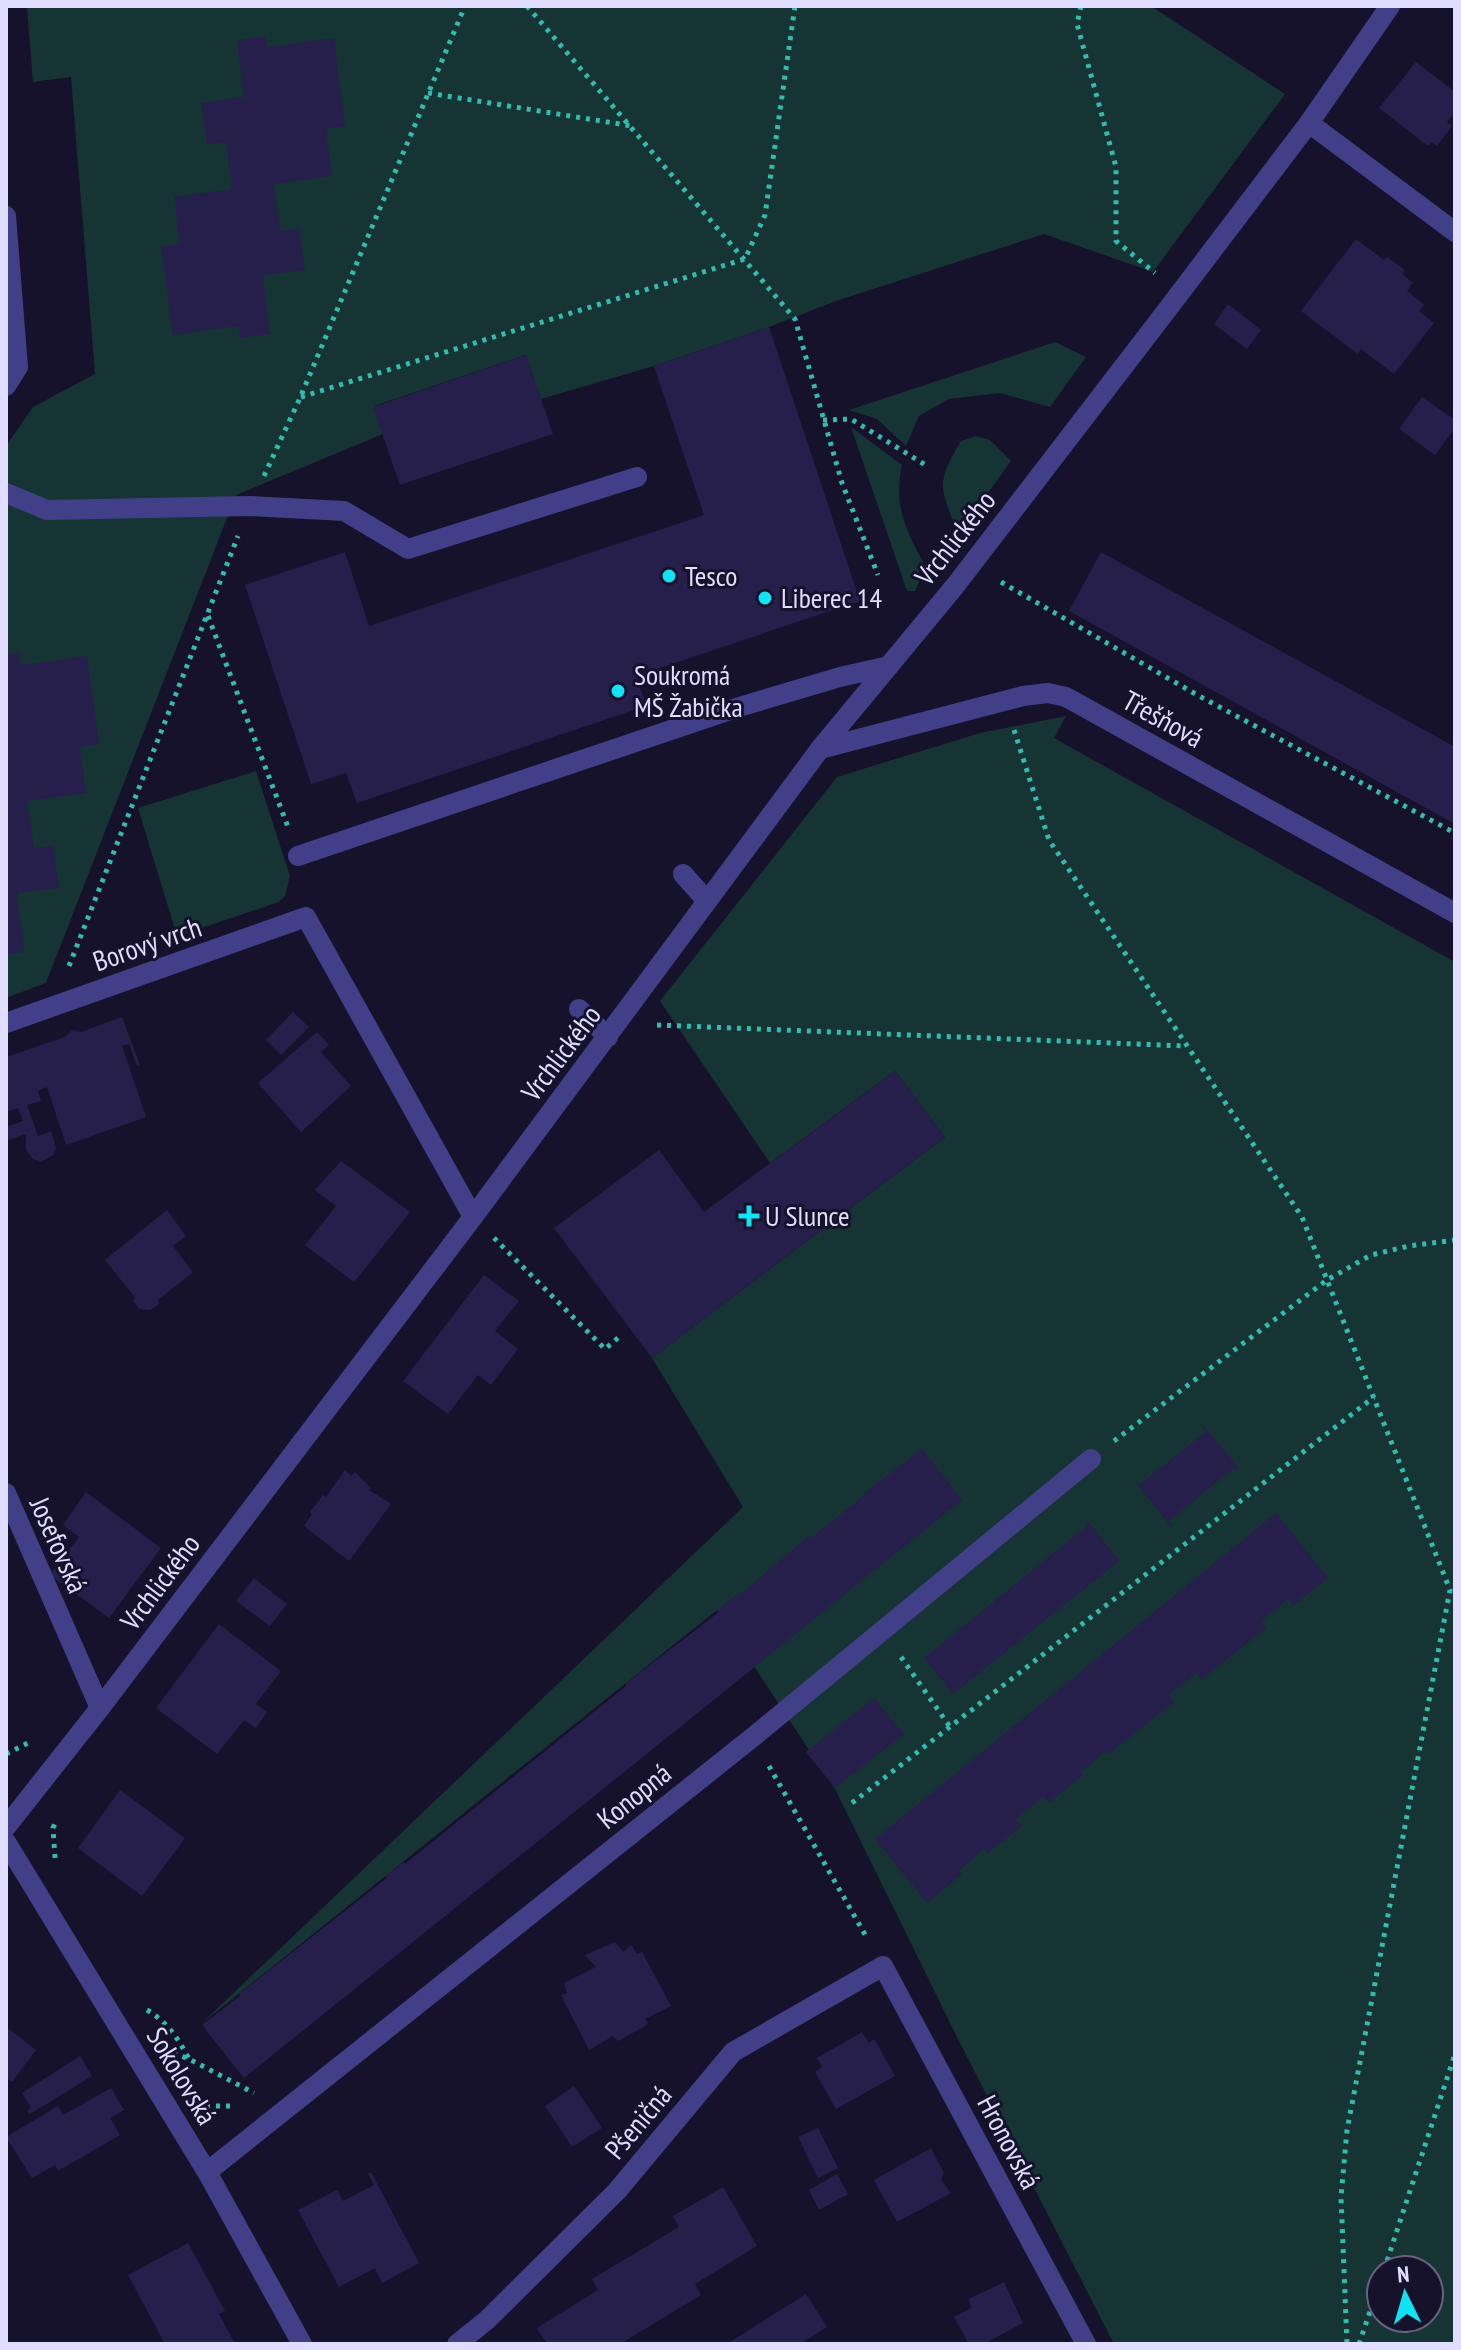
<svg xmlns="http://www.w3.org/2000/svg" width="1461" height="2350" viewBox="0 0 1461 2350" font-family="'PT Sans Narrow',sans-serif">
	<rect width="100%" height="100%" fill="#16122b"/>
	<g fill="#153433" fill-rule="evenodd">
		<path d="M27,6H1151L1285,94L1153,272L1044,234L836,301L769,327L654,366L541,399L526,355L374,406L383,434L236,495L46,983L6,998V446L33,407L95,374L71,77L33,82Z"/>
		<path d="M1055,342L1086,357L1050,407L1000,393L949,399L919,416L906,446L877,419L849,410Z"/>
		<path d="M851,427L902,465C893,506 906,531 926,567L915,591H907Z"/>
		<path d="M976,436L990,440L1011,461L958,534C941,488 934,486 961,441Z"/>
		<path d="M1066,716L1054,738L1455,962V2344H1114L958,2039L836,1791L717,1610L201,2024L743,1507L652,1358L945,1137L895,1071L770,1163L660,1001L837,777L980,733ZM1381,2270H1429V2318H1381Z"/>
		<path d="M256,771L290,876L285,896L279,902L177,936L138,808Z"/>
	</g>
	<g fill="#271f4b">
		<path d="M266,36L268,47L334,38L345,126L326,129L332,176L274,184L280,231L299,228L305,270L263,275L270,334L240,338L238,326L173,335L161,246L180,244L174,197L232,189L226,142L207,144L201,103L244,97L237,40Z"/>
		<path d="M1416,62L1455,92V112L1447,122L1452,126L1437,146L1432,142L1428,146L1379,108Z"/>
		<path d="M1356,239L1384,260L1387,257L1405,270L1402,274L1413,283L1407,291L1424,305L1419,311L1434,323L1394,374L1361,349L1358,354L1301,311Z"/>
		<path d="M1228,304L1261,330L1247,349L1214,324Z"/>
		<path d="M769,327L860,601L636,676L646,706L357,803L346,773L311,784L245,585L345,552L369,626L704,515L654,366Z"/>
		<path d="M526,355L553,434L400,485L373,407Z"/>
		<path d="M1422,397L1455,420V428L1435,455L1399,429Z"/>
		<path d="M1101,552L1455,747V824L1069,611Z"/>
		<path d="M19,653L21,665L87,656L99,744L80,747L86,793L27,801L34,848L53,846L59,888L17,893L24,952L6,954V655Z"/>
		<path d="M293,1012L309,1027L281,1055L266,1040Z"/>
		<path d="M122,1017L140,1065L137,1066L129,1044L122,1046L146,1117L66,1145L47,1087L38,1091L41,1101L27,1105L38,1136L51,1131L56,1148L53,1155L41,1162L33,1159L26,1150V1134L6,1141V1127L23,1121L18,1108L6,1112V1057L65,1037L72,1030L81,1032Z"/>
		<path d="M317,1032L329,1045L321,1052L351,1086L301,1132L258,1083Z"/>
		<path d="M895,1071L945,1137L652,1358L554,1228L659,1150L704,1212Z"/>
		<path d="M341,1161L410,1212L354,1282L305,1245L336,1206L315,1190Z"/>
		<path d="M167,1210L186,1236L173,1246L193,1272L158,1300L159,1304L150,1310L139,1309L134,1301L135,1297L105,1260Z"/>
		<path d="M484,1275L519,1301L495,1331L518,1349L491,1385L478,1375L448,1414L403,1381Z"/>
		<path d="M1202,1424L1239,1468L1236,1470L1234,1468L1169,1521L1173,1526L1171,1527L1136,1483L1140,1484L1206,1432L1200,1425Z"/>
		<path d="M922,1449L962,1500L244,2078L202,2025L240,1996L239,1994L387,1878L385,1876L404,1862L405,1864L626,1686L625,1684L719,1612L717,1610L736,1595L737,1597L809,1536L811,1538L866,1494L864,1493Z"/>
		<path d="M345,1470L351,1476L355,1472L371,1488L369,1490L391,1504L349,1561L304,1526L312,1514L310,1512L323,1495L326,1497Z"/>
		<path d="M86,1492L161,1548L109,1618L50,1575L79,1537L63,1525Z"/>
		<path d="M1276,1513L1328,1578L1293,1606L1288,1599L1261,1621L1266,1628L1201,1680L1196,1673L1169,1695L1174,1702L1109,1754L1106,1751L1081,1772L1083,1775L1049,1803L1043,1797L1016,1819L1022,1826L988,1853L984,1849L959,1871L962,1874L927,1903L875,1839Z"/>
		<path d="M1088,1521L1119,1561L953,1694L924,1658L1087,1526Z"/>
		<path d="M254,1578L287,1604L270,1626L236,1601Z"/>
		<path d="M219,1624L281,1671L256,1704L267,1712L256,1728L244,1720L217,1754L156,1708Z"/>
		<path d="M874,1698L904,1734L835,1788L806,1752Z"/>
		<path d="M120,1790L185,1838L142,1896L78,1848Z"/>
		<path d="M615,1942L623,1952L631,1945L637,1954L642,1952L671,2006L645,2019L648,2023L645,2026L618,2041L613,2036L589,2050L561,1995L567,1993L564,1983L596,1967L585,1955Z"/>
		<path d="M6,2027L36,2050L12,2082L6,2078Z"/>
		<path d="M862,2032L869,2043L874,2039L895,2076L836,2109L815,2072L822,2067L817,2058Z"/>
		<path d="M80,2056L92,2076L30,2114L27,2111L31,2108L22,2093Z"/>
		<path d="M574,2086L602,2128L572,2147L545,2106Z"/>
		<path d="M111,2088L124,2110L110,2118L120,2135L58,2171L55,2165L32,2178L6,2137L58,2106L63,2115Z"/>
		<path d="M818,2128L838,2168L818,2178L798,2137Z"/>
		<path d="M931,2148L944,2173L941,2180L951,2193L897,2222L874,2180Z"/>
		<path d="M371,2172L419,2263L382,2283L375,2268L339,2287L298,2210L337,2190L343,2201L374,2185L368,2174Z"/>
		<path d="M837,2174L848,2194L819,2210L809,2190Z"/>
		<path d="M723,2187L757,2246L695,2284L701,2295L620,2344H547L537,2328L598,2290L592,2279L679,2227L673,2216Z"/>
		<path d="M188,2243L225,2311L219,2314L235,2344H165L128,2275Z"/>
		<path d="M1004,2282L1023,2323L983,2344H969L954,2317L971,2308L969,2299Z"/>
		<path d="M806,2294L827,2327L808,2339L800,2344H727Z"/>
	</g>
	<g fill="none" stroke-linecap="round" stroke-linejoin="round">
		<g stroke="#36b9af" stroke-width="5" stroke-dasharray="4 6" stroke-linecap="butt">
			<path d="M527,6L795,319L842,483L878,575"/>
			<path d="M1081,6L1077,24L1116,167V241L1155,273"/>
			<path d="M428,93L632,126"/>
			<path d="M301,397L745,259L765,215L795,6"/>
			<path d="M823,420L851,419L927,466"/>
			<path d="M264,476L300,398L465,6"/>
			<path d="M1001,582L1199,696L1455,833"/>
			<path d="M208,616L288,827"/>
			<path d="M1014,730L1049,840L1302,1217L1450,1590L1347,2130L1341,2197L1347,2344"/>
			<path d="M69,966L238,536"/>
			<path d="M657,1025L1186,1046"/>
			<path d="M494,1238L605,1349L619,1337"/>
			<path d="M1114,1441L1327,1280L1371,1255L1409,1246L1455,1240"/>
			<path d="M901,1657L950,1727"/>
			<path d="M6,1754L30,1742"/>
			<path d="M769,1766L867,1938"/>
			<path d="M852,1803L1374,1397"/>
			<path d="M55,1858L53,1828L56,1821"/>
			<path d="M147,2010C167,2022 178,2038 189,2059"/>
			<path d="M173,2053L189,2059L254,2093"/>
			<path d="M206,2106H236"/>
			<path d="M1384,2270L1455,2054"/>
			<path d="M1359,2344L1381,2279"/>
		</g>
		<g stroke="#413f87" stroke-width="20">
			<path d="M1309,123L1455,232"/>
			<path d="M6,216L18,367L6,386"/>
			<path d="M6,493L47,510L250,506L344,511L408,549L637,477"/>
			<path d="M820,749L1023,696L1048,693L1066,697L1455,913"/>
			<path d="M298,856L739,707L840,677L889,666"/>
			<path d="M683,874L707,901"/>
			<path d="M579,1009L608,1037"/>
			<path d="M6,1023L306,917L473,1217"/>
			<path d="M6,1493L100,1708"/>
			<path d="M6,1827L100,1708L473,1217L820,749L955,586L1167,310L1309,123L1390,6"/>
			<path d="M6,1842L207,2172L302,2344"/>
			<path d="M207,2172L753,1737L1091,1459"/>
			<path d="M457,2344L487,2320L617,2191L733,2052L883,1966L1086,2344"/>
		</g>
	</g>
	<g fill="#11e3f6" stroke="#16122b" stroke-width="3">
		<circle cx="669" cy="576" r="8"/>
		<circle cx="765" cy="598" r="8"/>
		<circle cx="618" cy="691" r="8"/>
		<path d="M745 1204h8v8h8v8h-8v8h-8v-8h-8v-8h8z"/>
	</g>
	<g text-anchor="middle" stroke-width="6" stroke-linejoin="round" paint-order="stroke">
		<g font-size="28" fill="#e0ddfe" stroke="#16122b">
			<text transform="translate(955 538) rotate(-52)" y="10">Vrchlického</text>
			<text transform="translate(1163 719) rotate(29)" y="10">Třešňová</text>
			<text transform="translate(147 944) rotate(-19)" y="10">Borový vrch</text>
			<text transform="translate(561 1053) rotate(-53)" y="10">Vrchlického</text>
			<text transform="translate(59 1545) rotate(66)" y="10">Josefovská</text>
			<text transform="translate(160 1582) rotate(-53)" y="10">Vrchlického</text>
			<text transform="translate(634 1796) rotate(-39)" y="10">Konopná</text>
			<text transform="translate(182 2076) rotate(59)" y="10">Sokolovská</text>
			<text transform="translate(638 2122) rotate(-50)" y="10">Pšeničná</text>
			<text transform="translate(1009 2142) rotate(62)" y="10">Hronovská</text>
		</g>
		<g font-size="28" fill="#e0ddfe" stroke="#16122b" text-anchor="start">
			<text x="685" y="586">Tesco</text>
			<text x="781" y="608">Liberec 14</text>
			<text x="634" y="685">Soukromá<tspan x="634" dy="32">MŠ Žabička</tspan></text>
			<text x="765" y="1226">U Slunce</text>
		</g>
	</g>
	<rect width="1461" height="2350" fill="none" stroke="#e0ddfe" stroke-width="16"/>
	<g transform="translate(1405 2294) rotate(355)"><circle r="38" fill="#16122b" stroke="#67637f" stroke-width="2"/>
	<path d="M0-6L14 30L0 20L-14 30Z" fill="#11e3f6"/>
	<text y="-12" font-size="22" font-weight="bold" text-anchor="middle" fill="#e0ddfe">N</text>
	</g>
</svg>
